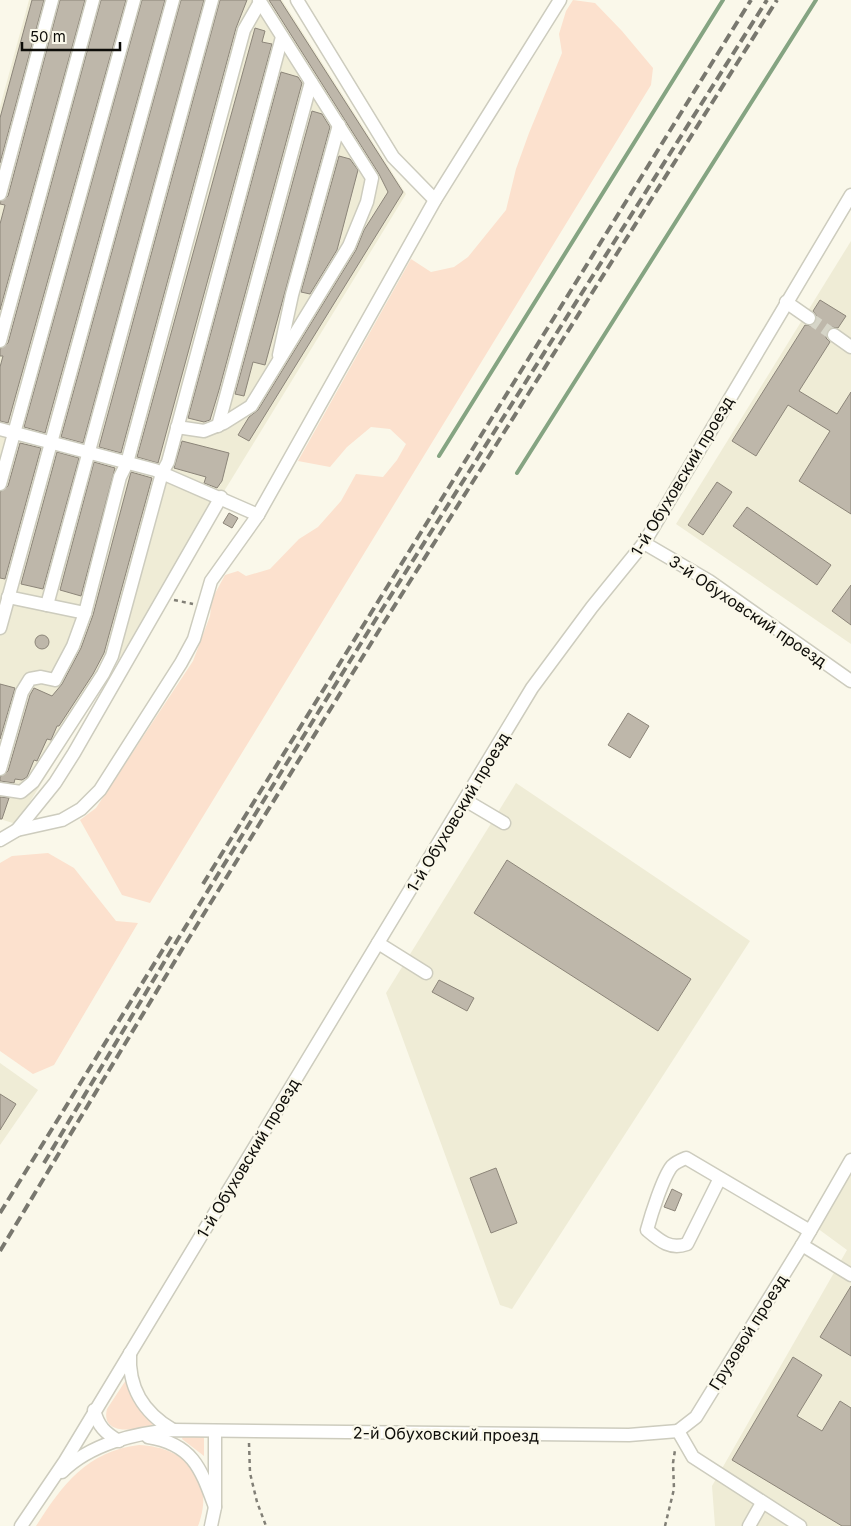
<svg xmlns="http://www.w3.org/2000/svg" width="851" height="1526" viewBox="0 0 851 1526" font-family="Inter,sans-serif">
	<rect width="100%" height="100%" fill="#faf8ea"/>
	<g fill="#efecd6">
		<path d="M29,0H282L406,194L231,480L16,824L0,819V107Z"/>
		<path d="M851,241V644L676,524Z"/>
		<path d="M516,783L750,941L512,1309L500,1305L386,993Z"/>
		<path d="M0,1063L38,1090L0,1145Z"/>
		<path d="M851,1172V1526H715L712,1486L847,1250L817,1228Z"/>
	</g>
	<g fill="#fce1ce">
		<path d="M573,0L595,3L622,31L653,68L651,85L150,903L122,895L80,820L96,808L193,661L210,616L212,599L225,575L238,571L246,576L270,569L299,539L318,527L341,501L356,474L383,477L397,460L406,444L390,429L371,427L347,447L330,467L298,461L411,259L431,272L454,267L468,257L506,210L516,169L529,133L562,53L559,34L566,11Z"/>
		<path d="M48,853L74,868L116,921L138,923L54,1065L33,1074L0,1051V863L12,856Z"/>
		<path d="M126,1380L142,1411L153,1425C139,1430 100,1437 107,1409Z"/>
		<path d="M183,1436L204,1437V1456L182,1439Z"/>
		<path d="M139,1445C186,1447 216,1479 198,1526H36C62,1485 87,1451 139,1445Z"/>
	</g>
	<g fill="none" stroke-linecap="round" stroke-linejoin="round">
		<g stroke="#85a482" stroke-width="4">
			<path d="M439,456L723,0"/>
			<path d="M517,473L816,0"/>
		</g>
	</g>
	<g fill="#beb7aa" stroke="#8c8579">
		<path d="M32,0H44L0,163V118Z"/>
		<path d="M60,0H85L0,310V224L5,205L0,204V202L8,196Z"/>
		<path d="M101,0H126L8,423L0,421V367L3,356H0V349L8,343Z"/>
		<path d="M142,0H165L45,433L24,427Z"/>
		<path d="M181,0H204L83,443L61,437Z"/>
		<path d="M220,0H247L236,28L121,453L99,447Z"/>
		<path d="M269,0H280L403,192L249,441L238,435L249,417L258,410L356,250L364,230L388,192L379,174Z"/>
		<path d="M255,28L265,31L262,42L272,44L158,463L137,457Z"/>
		<path d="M281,72L298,77L302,83L219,390L210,420L204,422L188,418Z"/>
		<path d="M312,111L322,114L330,127L265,365L253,362L244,396L235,394Z"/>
		<path d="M339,156L350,159L358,170L337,250L310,294L301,292Z"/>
		<path d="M820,300L846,316L838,328L831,327L827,331L826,338L830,342L799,391L837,414L851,392V514L799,481L830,431L788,405L756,456L732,441L805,325L812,326L816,322V315L813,311Z"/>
		<path d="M182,441L229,453L222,481L217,488L204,483L206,477L174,468Z"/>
		<path d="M20,443L41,448L5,579L0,578V492L8,486Z"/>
		<path d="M57,452L79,458L43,589L21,584Z"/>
		<path d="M94,462L115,468L81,596L60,590Z"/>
		<path d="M131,472L152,478L104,653L93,674L59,726H57L51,740L47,739L37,761L34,760L27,777L22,780L15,779L14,783L0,781V777L8,771L30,695L34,688L52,696L62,684L81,648L93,615Z"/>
		<path d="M717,482L732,492L703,535L688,525Z"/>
		<path d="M747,507L831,565L817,585L733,526Z"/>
		<path d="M229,513L238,518L232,528L223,523Z"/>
		<path d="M851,585V625L832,611Z"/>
		<circle cx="42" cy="642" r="7"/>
		<path d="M0,684L15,688L0,739Z"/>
		<path d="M628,713L649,726L630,758L608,745Z"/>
		<path d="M0,797L9,798L2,819H0Z"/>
		<path d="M507,860L691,979L658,1031L474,913Z"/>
		<path d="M439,980L474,998L467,1011L432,992Z"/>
		<path d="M0,1094L16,1104L0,1130Z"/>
		<path d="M496,1168L517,1223L491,1233L470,1178Z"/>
		<path d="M672,1189L682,1194L675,1211L664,1207Z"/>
		<path d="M851,1286V1356L820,1337Z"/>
		<path d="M793,1357L822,1375L797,1416L822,1431L840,1401L851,1408V1526H842L732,1460Z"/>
	</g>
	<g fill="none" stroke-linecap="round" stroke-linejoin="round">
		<path stroke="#d6d5c8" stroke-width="12" stroke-dasharray="12 6" stroke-linecap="butt" d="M809,318L834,335"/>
		<defs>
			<g id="minor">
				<path d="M297,0L393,157L435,200"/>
				<path d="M0,194L52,0"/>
				<path d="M786,302L809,318"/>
				<path d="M834,335L851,347"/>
				<path d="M0,341L93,0"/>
				<path d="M279,355L292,295L339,125"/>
				<path d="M218,426L311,82"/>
				<path d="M177,427L204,431L224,423L251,406L349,246L367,202L372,178L259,0"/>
				<path d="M0,429L155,470L258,515"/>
				<path d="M0,484L134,0"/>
				<path d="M644,543L709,581L851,681"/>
				<path d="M8,597L85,613"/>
				<path d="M47,605L212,0"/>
				<path d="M0,628L173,0"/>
				<path d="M0,769L22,692L30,679L41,677L55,680L73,646L85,613L120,477L127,463L244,30L260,2"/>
				<path d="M0,789L21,792L33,782L103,674L112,656L162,473L168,462L282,37"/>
				<path d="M465,800L504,823"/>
				<path d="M17,830L55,783L74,753L221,497"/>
				<path d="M0,840L17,830L62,820L81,809L100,790L181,663L194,639L211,581L258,515L435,200L560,0"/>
				<path d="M378,943L426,973"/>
				<path d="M720,1178L687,1244C670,1250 660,1241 647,1230C651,1215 663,1177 672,1166C676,1162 681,1160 686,1158L810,1231"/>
				<path d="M802,1245L851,1275"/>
				<path d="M130,1353C128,1388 143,1412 173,1430"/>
				<path d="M94,1410C98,1426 105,1433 119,1441"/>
				<path d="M678,1431L696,1417L802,1245L851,1160"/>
				<path d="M678,1431L693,1457L800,1526"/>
				<path d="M148,1437C193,1444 201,1469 215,1507"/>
				<path d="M62,1472C90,1444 135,1433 173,1430L629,1435L678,1431"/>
				<path d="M21,1526L65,1461L532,688L592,607L644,543L851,195"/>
				<path d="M211,1526L215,1507V1432"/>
				<path d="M749,1526L762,1503"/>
			</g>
		</defs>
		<use href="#minor" stroke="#cdccbe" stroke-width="15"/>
		<g stroke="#817f76" stroke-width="2.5" stroke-dasharray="4 4" stroke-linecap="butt">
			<path d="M174,600L193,604"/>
			<path d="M249,1443L250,1473L257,1502L266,1526"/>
			<path d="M665,1526L674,1489L673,1463L675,1450"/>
		</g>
		<use href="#minor" stroke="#fff" stroke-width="12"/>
		<g stroke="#79786f" stroke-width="4" stroke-dasharray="10 5" stroke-linecap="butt">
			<path d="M203,884L751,0"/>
			<path d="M44,1163L178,939L376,619L767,0"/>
			<path d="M0,1213L172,935"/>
			<path d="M0,1251L184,946L383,624L777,0"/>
		</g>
	</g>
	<g text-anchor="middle" stroke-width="5" stroke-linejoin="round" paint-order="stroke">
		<g font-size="16" fill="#0d0c08" stroke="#faf8ea">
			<text transform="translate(682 476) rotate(-59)" y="6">1-й Обуховский проезд</text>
			<text transform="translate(748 611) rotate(34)" y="6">3-й Обуховский проезд</text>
			<text transform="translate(458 812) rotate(-59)" y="6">1-й Обуховский проезд</text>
			<text transform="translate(248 1158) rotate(-59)" y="6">1-й Обуховский проезд</text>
			<text transform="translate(748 1332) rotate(-58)" y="6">Грузовой проезд</text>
			<text transform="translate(446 1434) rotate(1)" y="6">2-й Обуховский проезд</text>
		</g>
	</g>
	<path d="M22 42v8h98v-8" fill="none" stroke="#0d0c08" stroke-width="2.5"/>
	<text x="30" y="42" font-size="15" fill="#0d0c08" stroke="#faf8ea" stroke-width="4" paint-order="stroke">50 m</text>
</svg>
